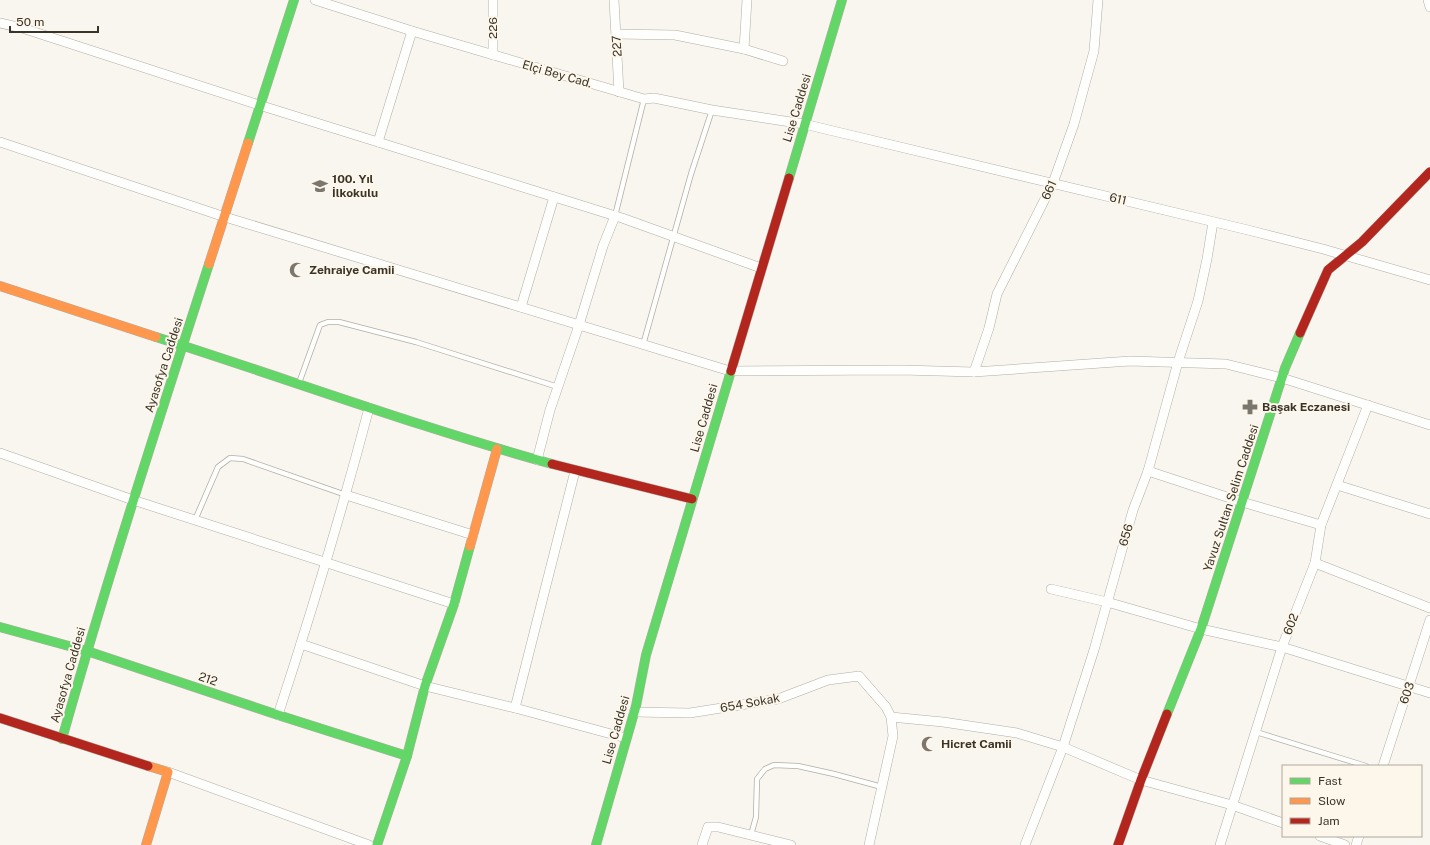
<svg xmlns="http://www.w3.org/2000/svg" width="1430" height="845" viewBox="0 0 1430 845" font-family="'Public Sans',sans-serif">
	<rect width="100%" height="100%" fill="#f9f5ef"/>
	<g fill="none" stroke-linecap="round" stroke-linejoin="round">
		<defs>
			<g id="lane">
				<path d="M615,216L644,99"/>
				<path d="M643,345L691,174L712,110"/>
				<path d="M299,383L320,325L328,322H339L416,342L558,387"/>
				<path d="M195,520L218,467L230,458L243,459L346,495"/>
				<path d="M1256,732L1366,766"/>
				<path d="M751,835L756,817L757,779L765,769L774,765L798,766L834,774L882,787"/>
			</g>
			<g id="street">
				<path d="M315,0L412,31L644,99L654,98L712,110L804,124L1248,230L1323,249L1430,280"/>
				<path d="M493,0V55"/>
				<path d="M614,0L619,92"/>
				<path d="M1428,0L1430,7"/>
				<path d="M0,23L22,28L259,105L622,218L761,268"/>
				<path d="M616,34L675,35L744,49L783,61"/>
				<path d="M744,49L747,0"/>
				<path d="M0,142L225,217L730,371L902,370L974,372L1130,361L1226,364L1282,378L1430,425"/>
				<path d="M378,142L412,31"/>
				<path d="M521,307L554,197"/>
				<path d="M974,372L989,328L997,294L1053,183L1074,124L1094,51L1098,0"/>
				<path d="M0,453L133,500L454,604"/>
				<path d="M537,460L550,410L579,325L603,246L615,216"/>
				<path d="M1148,471L1242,502L1321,525"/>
				<path d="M1337,485L1430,514"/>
				<path d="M346,495L473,535"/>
				<path d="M1315,563L1430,608"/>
				<path d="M1051,589L1107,602L1201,629L1282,647L1430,693"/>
				<path d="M301,644L425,686L515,708L626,738"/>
				<path d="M515,708L575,471"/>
				<path d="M634,712L690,713L778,699L828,680L859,676L886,707L891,717L893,736L869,845"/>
				<path d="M278,715C311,614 342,511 369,408"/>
				<path d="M891,717L943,722L1017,733L1063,747L1141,780L1232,805L1283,823"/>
				<path d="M1383,766L1430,620"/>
				<path d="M168,772L369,845"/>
				<path d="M1320,836L1345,845"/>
				<path d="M702,845L708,827H718L791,845"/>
				<path d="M1025,845L1063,747L1094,650L1133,510L1148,471L1178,362L1198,301L1207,259L1213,222"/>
				<path d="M1220,845L1282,647L1315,563L1321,525L1368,405"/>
				<path d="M1356,845L1359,836"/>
			</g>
			<g id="fast">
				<path d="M248,143L294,0"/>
				<path d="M789,178L842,0"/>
				<path d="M156,337C288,379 418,427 552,464"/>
				<path d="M0,627L87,651L278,715L407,756"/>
				<path d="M1167,714L1201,629L1285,368L1300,333"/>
				<path d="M62,739C107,579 158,422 209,264"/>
				<path d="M377,845L407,756L425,686L454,604L470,546"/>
				<path d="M596,845L636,706L646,655L731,371"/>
			</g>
			<g id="slow">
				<path d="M209,264L248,143"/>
				<path d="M0,286L156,337"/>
				<path d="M470,546L497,449"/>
				<path d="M146,845L168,772L148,766"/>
			</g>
			<g id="jam">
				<path d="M1300,333L1328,270L1362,242L1430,172"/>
				<path d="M731,371L789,178"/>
				<path d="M552,464L692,499"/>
				<path d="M0,718L148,766"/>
				<path d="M1118,845L1141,780L1167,714"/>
			</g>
		</defs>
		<use href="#lane" stroke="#b2aea6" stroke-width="6"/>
		<use href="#street" stroke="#b2aea6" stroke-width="10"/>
		<use href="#fast" stroke="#b2aea6" stroke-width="10"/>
		<use href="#slow" stroke="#b2aea6" stroke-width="10"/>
		<use href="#jam" stroke="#b2aea6" stroke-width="10"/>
		<use href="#lane" stroke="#fefefd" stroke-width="4.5"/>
		<use href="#street" stroke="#fefefd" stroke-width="9"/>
		<use href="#fast" stroke="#63d668" stroke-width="9"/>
		<use href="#slow" stroke="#ff974d" stroke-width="9"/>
		<use href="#jam" stroke="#b3261e" stroke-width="9"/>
	</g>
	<defs>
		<symbol id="school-bare" viewBox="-9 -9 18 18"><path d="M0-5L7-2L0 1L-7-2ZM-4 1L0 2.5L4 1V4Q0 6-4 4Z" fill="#7c776e" stroke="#fdf6eb" stroke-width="2.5" paint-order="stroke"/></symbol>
		<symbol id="mosque-bare" viewBox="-9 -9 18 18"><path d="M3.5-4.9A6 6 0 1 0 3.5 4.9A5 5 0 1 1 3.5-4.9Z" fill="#7c776e" stroke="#fdf6eb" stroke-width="2.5" paint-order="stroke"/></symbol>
		<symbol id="pharmacy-bare" viewBox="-9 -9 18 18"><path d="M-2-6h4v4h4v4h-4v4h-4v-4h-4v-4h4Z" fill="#7c776e" stroke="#fdf6eb" stroke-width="2.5" paint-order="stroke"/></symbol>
	</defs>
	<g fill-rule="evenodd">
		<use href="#school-bare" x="309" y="175" width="22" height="22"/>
		<use href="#mosque-bare" x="286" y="259" width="22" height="22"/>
		<use href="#pharmacy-bare" x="1239" y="396" width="22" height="22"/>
		<use href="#mosque-bare" x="918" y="733" width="22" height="22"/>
	</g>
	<g text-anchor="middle" stroke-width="4" stroke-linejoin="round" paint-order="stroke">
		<g font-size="12" fill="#393328" stroke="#fdf6eb">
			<text transform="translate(493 28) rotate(-90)" y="4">226</text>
			<text transform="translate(617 46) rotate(-94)" y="4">227</text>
			<text transform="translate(557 74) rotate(16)" y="4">Elçi Bey Cad.</text>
			<text transform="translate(797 108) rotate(-73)" y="4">Lise Caddesi</text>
			<text transform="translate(1049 190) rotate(-66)" y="4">661</text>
			<text transform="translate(1118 199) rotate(13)" y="4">611</text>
			<text transform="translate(164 365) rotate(-72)" y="4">Ayasofya Caddesi</text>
			<text transform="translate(704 418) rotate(-74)" y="4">Lise Caddesi</text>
			<text transform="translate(1231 498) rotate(-72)" y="4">Yavuz Sultan Selim Caddesi</text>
			<text transform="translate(1126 535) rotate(-74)" y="4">656</text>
			<text transform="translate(1291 624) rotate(-69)" y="4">602</text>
			<text transform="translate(68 675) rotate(-74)" y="4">Ayasofya Caddesi</text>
			<text transform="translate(208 679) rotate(19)" y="4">212</text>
			<text transform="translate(1407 693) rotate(-72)" y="4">603</text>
			<text transform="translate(750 703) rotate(-10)" y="4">654 Sokak</text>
			<text transform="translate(616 730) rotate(-74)" y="4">Lise Caddesi</text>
		</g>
		<g font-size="12" font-weight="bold" fill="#393328" stroke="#fdf6eb" text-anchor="start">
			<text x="332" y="183">100. Yıl<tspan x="332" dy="14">İlkokulu</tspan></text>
			<text x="309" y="274">Zehraiye Camii</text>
			<text x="1262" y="411">Başak Eczanesi</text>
			<text x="941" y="748">Hicret Camii</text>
		</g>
	</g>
	<rect x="1282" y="765" width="140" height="72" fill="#fdf6eb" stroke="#afa89d"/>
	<rect x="1290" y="778" width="20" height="6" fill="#63d668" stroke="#afa89d"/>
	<text x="1318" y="785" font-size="12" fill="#393328">Fast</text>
	<rect x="1290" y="798" width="20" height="6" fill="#ff974d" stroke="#afa89d"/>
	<text x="1318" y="805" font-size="12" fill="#393328">Slow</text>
	<rect x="1290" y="818" width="20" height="6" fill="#b3261e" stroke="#afa89d"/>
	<text x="1318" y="825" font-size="12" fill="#393328">Jam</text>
	<path d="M10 26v6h88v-6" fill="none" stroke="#393328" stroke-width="2"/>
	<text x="16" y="26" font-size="12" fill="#393328" stroke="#fdf6eb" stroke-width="3" paint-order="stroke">50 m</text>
</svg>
